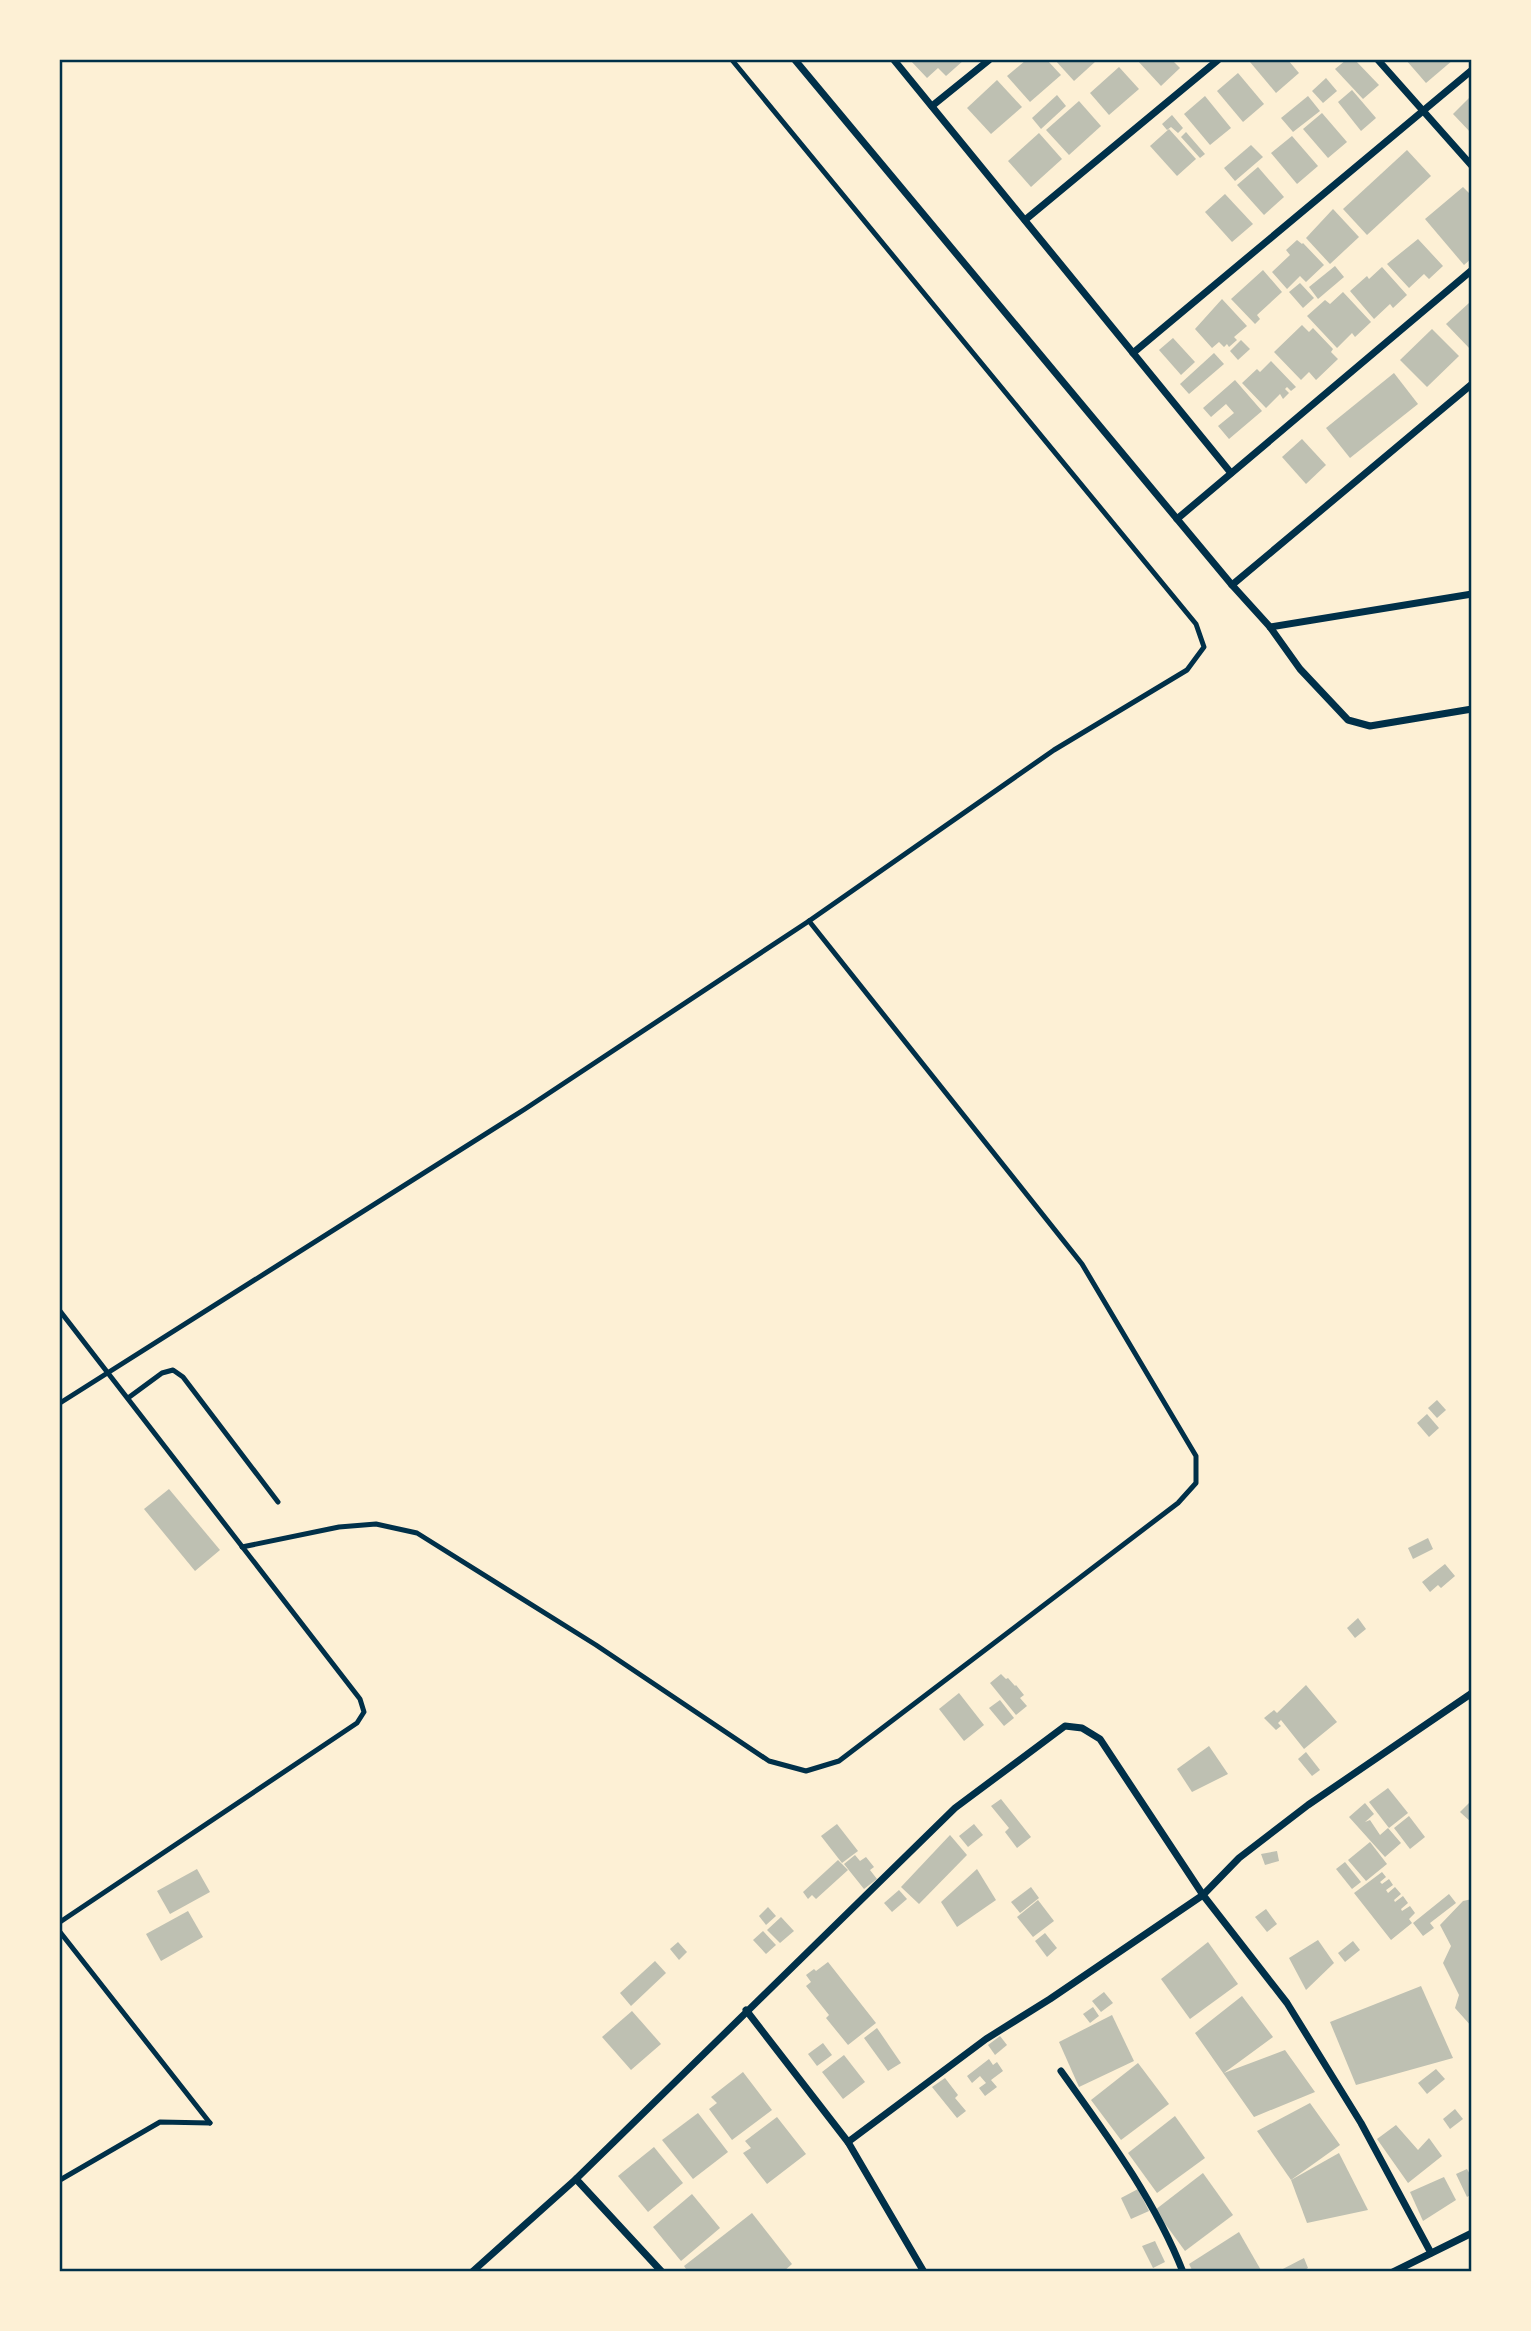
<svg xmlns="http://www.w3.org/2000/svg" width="1531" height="2331" viewBox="0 0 1531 2331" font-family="'Fira Sans Condensed',sans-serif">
	<rect width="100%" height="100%" fill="#fdf0d5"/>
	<g fill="#bec0b2">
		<path d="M910,60H964L946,76L938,68L927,78Z"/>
		<path d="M1026,60H1047L1061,75L1030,102L1007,76Z"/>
		<path d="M1055,60H1095L1096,61L1074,81Z"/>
		<path d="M1137,60H1172L1180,68L1161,86Z"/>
		<path d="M1253,60H1288L1299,73L1276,93L1250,62Z"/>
		<path d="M1346,60H1355L1379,85L1363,99L1335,69Z"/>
		<path d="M1406,60H1453L1426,83Z"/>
		<path d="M1119,67L1139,89L1109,115L1090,93Z"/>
		<path d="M1238,73L1264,104L1243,122L1217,91Z"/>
		<path d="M1326,78L1337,91L1323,103L1312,91Z"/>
		<path d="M997,80L1022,107L991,134L967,108Z"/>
		<path d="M1352,90L1376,118L1361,131L1338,102Z"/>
		<path d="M1057,95L1066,106L1041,129L1032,118Z"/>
		<path d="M1472,95V134L1453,114Z"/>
		<path d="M1205,96L1231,128L1210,145L1184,114Z"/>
		<path d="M1308,96L1320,111L1293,132L1281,118Z"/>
		<path d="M1079,101L1101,126L1069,155L1046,130Z"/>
		<path d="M1322,113L1347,142L1328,158L1303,129Z"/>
		<path d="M1172,115L1183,128L1178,133L1171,127L1167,130L1162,124Z"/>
		<path d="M1169,129L1196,159L1177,176L1150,146Z"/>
		<path d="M1186,132L1205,154L1200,158L1181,137Z"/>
		<path d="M1039,133L1062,159L1031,187L1008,161Z"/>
		<path d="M1292,136L1318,166L1297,184L1271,153Z"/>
		<path d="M1251,145L1263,157L1235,181L1224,168Z"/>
		<path d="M1407,150L1431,176L1367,235L1343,209Z"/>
		<path d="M1258,167L1284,197L1264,215L1237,185Z"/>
		<path d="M1463,187L1472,196V258L1464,265L1425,219Z"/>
		<path d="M1225,194L1253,224L1232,242L1205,212Z"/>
		<path d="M1333,209L1359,237L1330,264L1306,238Z"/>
		<path d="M1418,239L1443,266L1429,279L1424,274L1409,288L1387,264Z"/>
		<path d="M1297,240L1302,244L1303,243L1324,265L1306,282L1300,276L1287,289L1272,272L1290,255L1286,250Z"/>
		<path d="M1335,266L1344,277L1318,299L1309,287Z"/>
		<path d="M1382,267L1407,295L1393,308L1390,304L1374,319L1350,291L1367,276L1369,279Z"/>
		<path d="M1263,270L1282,292L1257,315L1260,319L1255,324L1231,299Z"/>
		<path d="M1300,283L1314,298L1303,308L1289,292Z"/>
		<path d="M1343,292L1371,322L1355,337L1352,333L1337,348L1307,316L1325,300L1330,304Z"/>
		<path d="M1222,299L1247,326L1234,337L1237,340L1229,347L1227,344L1224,347L1219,342L1212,348L1195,329Z"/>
		<path d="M1469,303L1472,306V351L1446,324Z"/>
		<path d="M1302,325L1309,332L1313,328L1333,349L1331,352L1338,359L1316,380L1309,372L1301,380L1274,352Z"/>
		<path d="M1432,329L1459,356L1427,387L1400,360Z"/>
		<path d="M1173,338L1195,362L1181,375L1159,350Z"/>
		<path d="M1241,340L1250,349L1238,360L1230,351Z"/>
		<path d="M1214,353L1224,364L1189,394L1180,384Z"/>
		<path d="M1271,361L1296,387L1291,391L1287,387L1285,389L1289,393L1283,399L1280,394L1266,408L1242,383L1257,369L1260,372Z"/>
		<path d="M1394,373L1418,404L1350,458L1326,428Z"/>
		<path d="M1235,380L1262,411L1229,439L1218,426L1234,413L1226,404L1211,417L1203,408Z"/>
		<path d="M1302,439L1326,465L1306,484L1282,457Z"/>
		<path d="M1437,1400L1446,1410L1437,1418L1428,1408Z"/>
		<path d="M1427,1414L1439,1428L1429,1437L1417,1423Z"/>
		<path d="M169,1489L220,1550L195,1571L144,1509Z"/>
		<path d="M1428,1538L1433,1549L1413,1559L1408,1548Z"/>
		<path d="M1445,1564L1455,1576L1441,1588L1438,1585L1430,1592L1422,1582Z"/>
		<path d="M1358,1618L1366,1629L1355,1638L1347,1628Z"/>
		<path d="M1001,1674L1006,1679L1008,1678L1015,1686L1016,1685L1024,1695L1020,1698L1027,1706L1016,1715L990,1683Z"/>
		<path d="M1306,1685L1337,1722L1304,1749L1281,1720L1278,1723L1281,1726L1276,1730L1264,1718L1274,1710L1277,1713Z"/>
		<path d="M959,1693L984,1725L964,1741L939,1709Z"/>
		<path d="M1000,1700L1014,1718L1004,1726L989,1708Z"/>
		<path d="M1209,1746L1228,1774L1192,1792L1177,1769Z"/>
		<path d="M1306,1752L1320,1770L1312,1776L1298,1759Z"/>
		<path d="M1388,1788L1408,1813L1389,1828L1369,1802Z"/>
		<path d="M1001,1799L1031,1837L1017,1848L1005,1832L1009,1828L991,1806Z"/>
		<path d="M1472,1800V1823L1460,1812Z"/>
		<path d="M1365,1803L1374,1814L1365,1822L1370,1820L1380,1835L1388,1828L1401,1843L1385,1857L1349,1817Z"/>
		<path d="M1409,1816L1425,1837L1410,1849L1394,1828Z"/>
		<path d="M837,1824L858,1851L842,1863L821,1836Z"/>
		<path d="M974,1824L983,1835L968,1847L959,1836Z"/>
		<path d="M950,1835L967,1855L919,1904L901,1887Z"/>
		<path d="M1370,1842L1387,1864L1366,1881L1348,1860Z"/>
		<path d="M1277,1851L1279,1861L1265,1865L1261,1854Z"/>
		<path d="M855,1855L860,1861L866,1857L874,1867L870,1870L877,1879L864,1889L844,1864Z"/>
		<path d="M838,1860L848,1870L816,1899L812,1895L808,1899L803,1892Z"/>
		<path d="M1345,1862L1361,1882L1352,1889L1336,1869Z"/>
		<path d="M197,1869L210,1892L170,1914L157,1891Z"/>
		<path d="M977,1869L996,1900L957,1927L941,1902Z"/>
		<path d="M1382,1872L1386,1877L1380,1882L1382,1884L1389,1879L1393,1885L1386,1890L1388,1893L1395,1887L1401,1894L1394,1900L1395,1902L1403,1896L1408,1903L1401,1909L1402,1911L1410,1906L1415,1913L1409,1919L1412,1923L1391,1940L1354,1893Z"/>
		<path d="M1031,1887L1039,1898L1020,1913L1011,1902Z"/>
		<path d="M899,1890L907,1899L892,1912L884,1903Z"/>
		<path d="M1449,1894L1456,1903L1430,1923L1434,1928L1423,1936L1413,1923Z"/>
		<path d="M1472,1899V2027L1455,2008L1459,1995L1443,1963L1451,1946L1440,1925L1463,1901Z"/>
		<path d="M1038,1900L1054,1921L1033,1937L1017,1917Z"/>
		<path d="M768,1907L776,1916L766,1925L759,1916Z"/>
		<path d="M1266,1909L1277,1924L1267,1932L1255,1917Z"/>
		<path d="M188,1911L203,1937L161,1961L146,1934Z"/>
		<path d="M781,1917L794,1931L780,1943L767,1930Z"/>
		<path d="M763,1931L776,1945L766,1954L753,1940Z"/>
		<path d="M1045,1933L1057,1948L1047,1957L1035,1941Z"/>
		<path d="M1318,1940L1334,1963L1306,1990L1289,1958Z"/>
		<path d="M1353,1941L1360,1950L1345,1962L1338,1953Z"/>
		<path d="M678,1942L687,1952L679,1960L670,1949Z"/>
		<path d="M1208,1942L1238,1984L1190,2019L1161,1979Z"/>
		<path d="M655,1961L666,1973L631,2006L620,1993Z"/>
		<path d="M828,1962L876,2023L848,2045L826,2018L829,2015L806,1986L811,1982L806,1975L814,1969L816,1971Z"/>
		<path d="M1421,1986L1453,2058L1356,2085L1330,2022Z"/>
		<path d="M1104,1992L1113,2003L1101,2012L1092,2001Z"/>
		<path d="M1242,1996L1273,2037L1224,2073L1285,2050L1315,2092L1254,2117L1195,2033Z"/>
		<path d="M1093,2007L1099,2016L1090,2023L1083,2014Z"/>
		<path d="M632,2011L661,2044L631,2070L602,2037Z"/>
		<path d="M1112,2015L1134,2061L1079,2087L1059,2042Z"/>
		<path d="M877,2028L901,2063L888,2071L864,2038Z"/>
		<path d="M1000,2036L1007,2045L995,2055L988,2045Z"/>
		<path d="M823,2043L832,2055L817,2066L808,2054Z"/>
		<path d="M844,2055L865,2082L843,2099L822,2072Z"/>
		<path d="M989,2059L993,2065L997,2062L1003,2071L991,2080L997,2087L985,2096L979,2088L986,2083L980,2076L972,2083L967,2076Z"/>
		<path d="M1138,2063L1169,2104L1121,2140L1091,2100Z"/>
		<path d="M1436,2069L1445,2079L1427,2094L1418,2083Z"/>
		<path d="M743,2072L772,2110L732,2140L709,2109L717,2103L711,2097Z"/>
		<path d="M945,2078L958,2095L955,2098L966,2111L957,2118L932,2087Z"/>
		<path d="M1310,2103L1340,2145L1291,2180L1257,2131Z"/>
		<path d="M1455,2109L1463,2119L1450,2129L1443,2119Z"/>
		<path d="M698,2113L728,2152L693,2179L662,2140Z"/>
		<path d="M1175,2116L1205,2158L1157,2193L1128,2153Z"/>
		<path d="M777,2117L806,2154L767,2184L743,2153L751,2148L745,2141Z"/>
		<path d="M1396,2125L1418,2150L1429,2138L1442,2156L1408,2183L1377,2139Z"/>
		<path d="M654,2147L683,2183L648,2212L618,2176Z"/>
		<path d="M1339,2153L1368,2210L1307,2223L1291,2180Z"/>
		<path d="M1467,2169L1472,2178V2194L1467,2197L1456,2174Z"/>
		<path d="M1203,2173L1233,2215L1185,2251L1155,2210Z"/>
		<path d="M1444,2177L1456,2200L1423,2221L1410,2192Z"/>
		<path d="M1138,2189L1149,2211L1131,2219L1121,2198Z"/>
		<path d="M692,2194L720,2228L681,2261L653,2227Z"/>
		<path d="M752,2213L792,2264L783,2272H688L684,2266Z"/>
		<path d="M1239,2232L1262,2272H1193L1189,2264Z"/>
		<path d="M1155,2241L1165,2262L1153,2268L1142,2246Z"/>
		<path d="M1304,2258L1308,2268L1302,2272H1277Z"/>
	</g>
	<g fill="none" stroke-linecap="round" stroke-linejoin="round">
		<g stroke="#003049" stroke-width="5">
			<path d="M60,1311L360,1699L364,1712L357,1723L60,1922"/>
			<path d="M128,1398L162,1373L173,1370L183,1377L278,1502"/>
			<path d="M60,1403L525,1109L809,921L1054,750L1187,670L1204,647L1196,624L732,60"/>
			<path d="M242,1547L339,1527L376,1524L417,1533L596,1645L769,1761L806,1771L839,1761L1178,1503L1196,1483V1456L1082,1264L809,921"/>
			<path d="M60,1932L210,2123"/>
			<path d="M60,2180L160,2122L210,2123"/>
		</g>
		<g stroke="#003049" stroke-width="7">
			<path d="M795,60L1232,585L1270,627L1300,669L1348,720L1370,726L1472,709"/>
			<path d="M894,60L1231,473"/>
			<path d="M1378,60L1472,166"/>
			<path d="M932,106L989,60"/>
			<path d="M1025,220L1218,60"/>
			<path d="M1133,353L1472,70"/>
			<path d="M1177,519L1472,270"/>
			<path d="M1232,585L1472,384"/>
			<path d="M1270,627L1472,594"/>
			<path d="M1061,2071C1106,2134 1154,2198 1183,2272"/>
			<path d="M848,2142L924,2272"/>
			<path d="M576,2179L662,2272"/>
			<path d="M1431,2253L1361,2123L1287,2003L1203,1895L1239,1858L1308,1805L1472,1693"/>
			<path d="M472,2272L576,2179L955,1808L1065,1726L1082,1728L1100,1739L1203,1895L1050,1999L986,2039L848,2142L746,2010"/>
			<path d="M1393,2272L1472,2233"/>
		</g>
	</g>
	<rect width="1531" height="2331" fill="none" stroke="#fdf0d5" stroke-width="122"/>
	<rect x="61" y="61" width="1409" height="2209" fill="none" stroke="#003049" stroke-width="2.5"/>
</svg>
